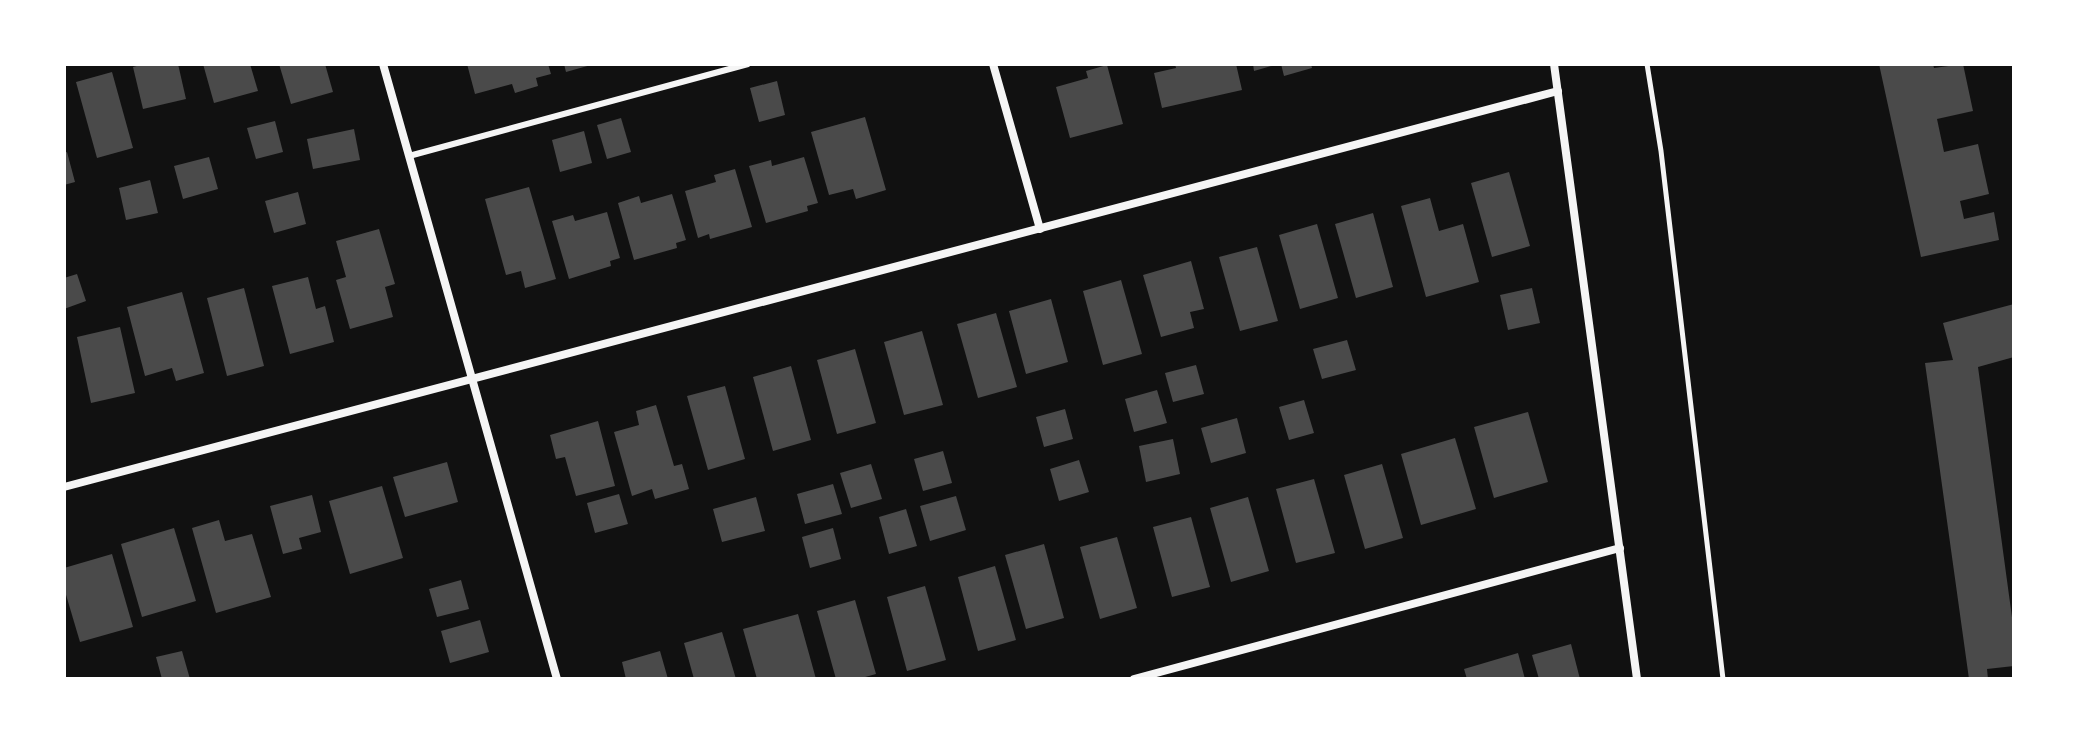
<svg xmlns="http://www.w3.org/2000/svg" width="2078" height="743" viewBox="0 0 2078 743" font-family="'Exo 2',sans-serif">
	<rect width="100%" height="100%" fill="#111"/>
	<g fill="#4a4a4a">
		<path d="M144,64H178L186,99L143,109L133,67Z"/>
		<path d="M203,64H250L258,91L214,103Z"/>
		<path d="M279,64H325L333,92L291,104Z"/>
		<path d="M467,64H548L551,74L536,78L538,86L515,93L512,84L475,94Z"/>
		<path d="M564,64H591V65L566,72Z"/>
		<path d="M1175,64H1236L1242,90L1162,108L1154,73L1176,68Z"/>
		<path d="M1253,64H1274L1275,65L1254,71Z"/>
		<path d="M1281,64H1311L1312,68L1284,76Z"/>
		<path d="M1879,64H1933L1934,68L1963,64L1973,111L1937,119L1944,152L1978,144L1989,194L1960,201L1964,219L1994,212L1999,240L1921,257Z"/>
		<path d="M1107,65L1123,124L1070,138L1056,87L1088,78L1086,71Z"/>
		<path d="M112,72L133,148L97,158L76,82Z"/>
		<path d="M777,81L785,115L759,122L750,88Z"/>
		<path d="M865,117L886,190L856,199L853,189L829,195L811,132Z"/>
		<path d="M621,118L631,152L607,159L597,125Z"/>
		<path d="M275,121L283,152L256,159L247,128Z"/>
		<path d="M354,129L360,160L313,169L307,139Z"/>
		<path d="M584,131L592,163L560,172L552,140Z"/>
		<path d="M67,152L75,182L64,185V153Z"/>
		<path d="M209,157L218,189L183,199L174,166Z"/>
		<path d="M804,157L818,203L807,206L808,211L766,223L749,166L771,160L772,166Z"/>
		<path d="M735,169L752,227L710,239L709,234L698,238L685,191L716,182L714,175Z"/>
		<path d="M1509,172L1530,246L1492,257L1471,183Z"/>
		<path d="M150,180L158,213L126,220L119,188Z"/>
		<path d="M529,187L556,279L525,288L521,271L506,275L485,199Z"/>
		<path d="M298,192L306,224L274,233L265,201Z"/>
		<path d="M672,194L686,240L676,243L677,248L634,260L618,203L639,196L641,203Z"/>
		<path d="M1430,198L1439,231L1463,224L1479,282L1426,297L1401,206Z"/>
		<path d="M607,212L620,258L610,261L611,266L569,279L552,221L573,215L575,221Z"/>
		<path d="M1373,213L1393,287L1356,298L1335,224Z"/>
		<path d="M1317,224L1338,298L1300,309L1279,235Z"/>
		<path d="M379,229L395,284L385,287L393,317L350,329L336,280L346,277L336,241Z"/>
		<path d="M1257,247L1278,321L1240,331L1219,257Z"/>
		<path d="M1191,261L1204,309L1190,312L1194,328L1161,337L1143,275Z"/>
		<path d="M77,274L86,301L64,309V278Z"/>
		<path d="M308,277L316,309L325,306L334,342L290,354L272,286Z"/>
		<path d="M1121,280L1142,354L1103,365L1083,291Z"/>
		<path d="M244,288L264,366L227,376L207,298Z"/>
		<path d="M1532,288L1540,323L1508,330L1500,295Z"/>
		<path d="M182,292L204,373L176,381L172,368L145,376L127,307Z"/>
		<path d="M1051,299L1068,362L1026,374L1009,311Z"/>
		<path d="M2014,304V357L1978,367L2014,632V666L1987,669L1988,679H1969L1925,363L1953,360L1943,323Z"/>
		<path d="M996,313L1017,387L978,398L957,324Z"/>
		<path d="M120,327L135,393L91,403L77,337Z"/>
		<path d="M922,331L943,405L904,415L884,342Z"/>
		<path d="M1347,340L1356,370L1322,379L1313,349Z"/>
		<path d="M855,349L876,423L837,434L817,360Z"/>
		<path d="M1196,365L1204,394L1173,402L1165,373Z"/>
		<path d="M791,366L811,440L773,451L753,377Z"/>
		<path d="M725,386L745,459L708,470L687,396Z"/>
		<path d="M1157,390L1167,423L1134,432L1125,399Z"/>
		<path d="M1304,400L1314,433L1289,440L1279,407Z"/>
		<path d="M656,405L674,466L682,464L689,489L655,499L652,489L632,496L614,432L639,425L636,411Z"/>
		<path d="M1065,409L1073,439L1044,447L1036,417Z"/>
		<path d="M1528,412L1548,482L1494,498L1474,427Z"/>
		<path d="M1237,418L1246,453L1211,463L1201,428Z"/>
		<path d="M598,421L615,486L576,496L565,457L556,459L550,435Z"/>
		<path d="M1455,438L1476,509L1421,525L1401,454Z"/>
		<path d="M1173,439L1180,474L1146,482L1139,446Z"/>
		<path d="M943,451L952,483L923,491L914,459Z"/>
		<path d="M1079,460L1089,492L1059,501L1050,469Z"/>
		<path d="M447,462L458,502L405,517L393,477Z"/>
		<path d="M871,464L882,499L851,508L840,473Z"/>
		<path d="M1382,464L1403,538L1365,549L1344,475Z"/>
		<path d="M1314,479L1335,553L1296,563L1276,489Z"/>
		<path d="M833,484L842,514L805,524L797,494Z"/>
		<path d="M382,486L403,558L350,574L329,501Z"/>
		<path d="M619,494L628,524L595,533L587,503Z"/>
		<path d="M312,495L321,532L299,538L302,549L283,554L270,506Z"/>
		<path d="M956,496L966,530L930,541L920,506Z"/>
		<path d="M756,497L765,531L722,542L713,509Z"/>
		<path d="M1248,497L1269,571L1231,582L1210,508Z"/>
		<path d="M906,509L917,546L889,554L879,517Z"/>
		<path d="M1191,517L1210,587L1172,597L1153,527Z"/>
		<path d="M219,520L225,541L252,534L271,597L216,613L192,528Z"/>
		<path d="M174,528L196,601L142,617L121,544Z"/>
		<path d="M833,528L841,559L810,568L802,537Z"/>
		<path d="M1117,537L1137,608L1100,619L1080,547Z"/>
		<path d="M1044,544L1064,618L1026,629L1005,555Z"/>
		<path d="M112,554L133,627L80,642L64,588V568Z"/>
		<path d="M995,566L1016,640L978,651L958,577Z"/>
		<path d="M461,580L469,609L437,617L429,589Z"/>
		<path d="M925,586L946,660L907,671L887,597Z"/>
		<path d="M855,600L876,674L858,679H836L817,611Z"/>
		<path d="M798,614L816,679H757L743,629Z"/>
		<path d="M480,620L489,652L450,663L441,631Z"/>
		<path d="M722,632L736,679H694L684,643Z"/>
		<path d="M1571,644L1580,679H1539L1532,655Z"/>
		<path d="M182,651L190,679H162L156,657Z"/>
		<path d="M660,651L668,679H626L622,662Z"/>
		<path d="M1518,653L1525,679H1467L1464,669Z"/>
	</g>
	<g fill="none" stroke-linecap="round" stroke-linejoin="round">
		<path stroke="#f5f5f5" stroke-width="5" d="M1647,64L1661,151L1723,679"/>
		<path stroke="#f5f5f5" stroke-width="6" d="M409,156L748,64"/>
		<g stroke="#f5f5f5" stroke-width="8">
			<path d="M383,64L557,679"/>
			<path d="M993,64L1040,229"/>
			<path d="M1554,64L1637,679"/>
			<path d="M64,487L1558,91"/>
			<path d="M1134,679L1620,548"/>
		</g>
	</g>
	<rect width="2078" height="743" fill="none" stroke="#ffffff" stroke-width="132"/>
</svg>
